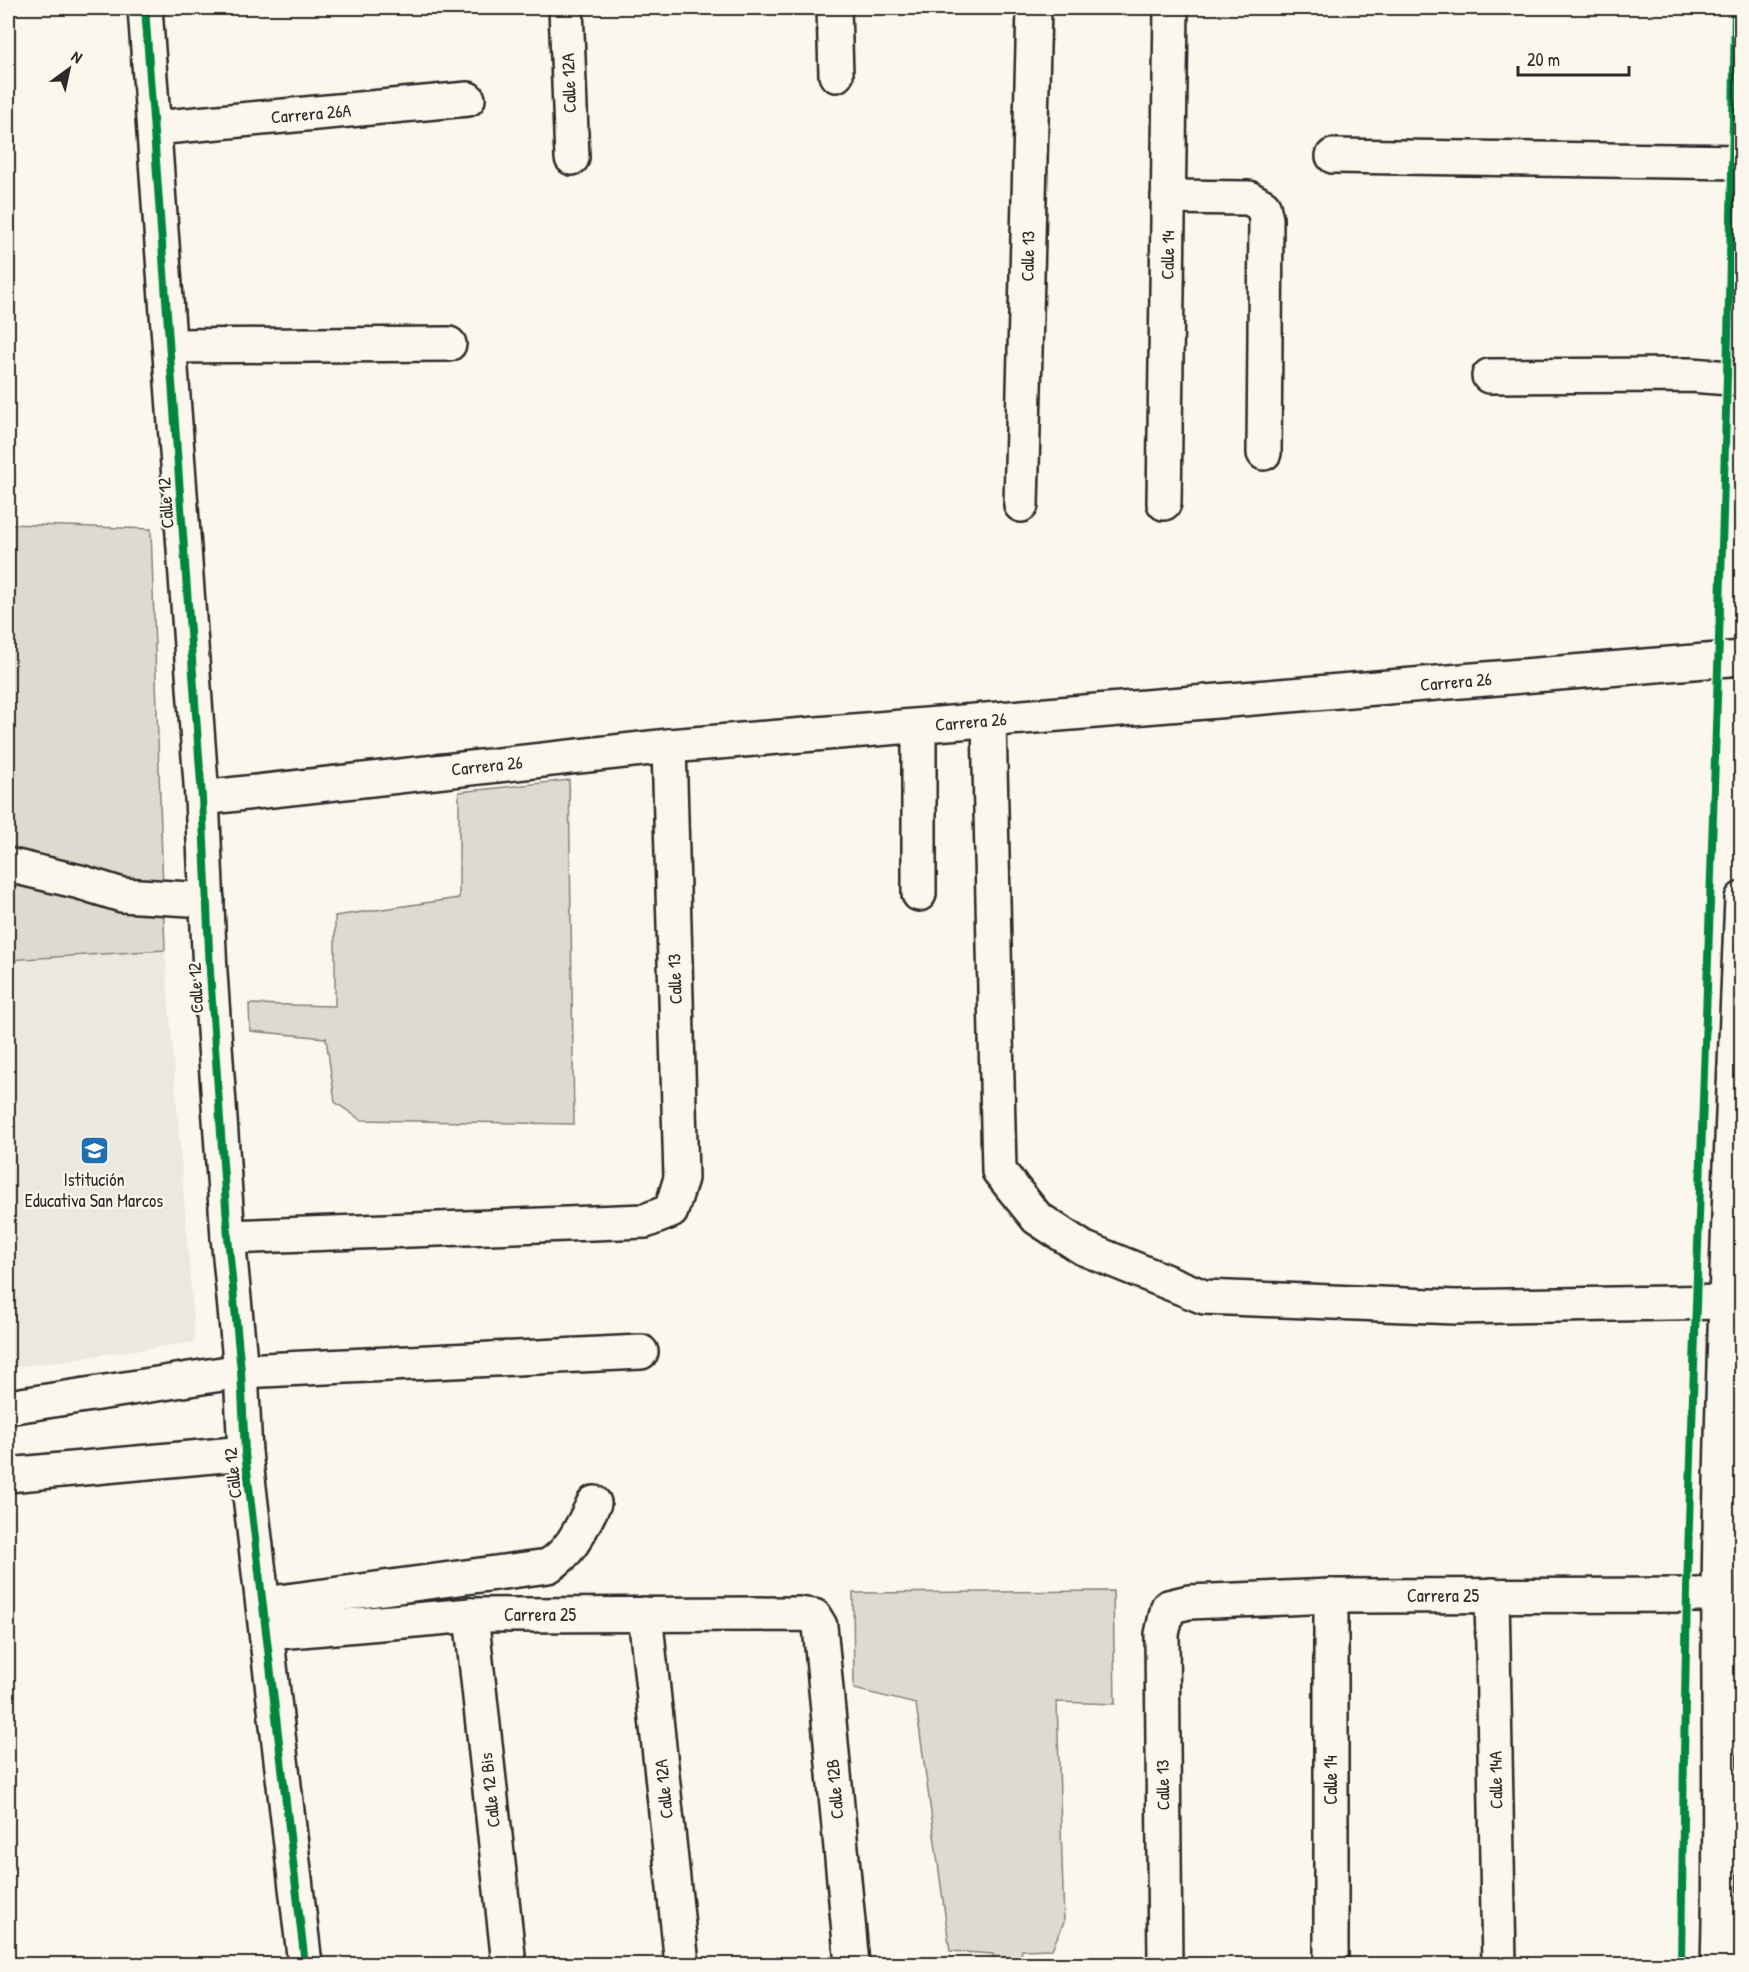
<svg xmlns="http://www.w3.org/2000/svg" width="1749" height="1972" viewBox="0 0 1749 1972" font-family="'Patrick Hand',sans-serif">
	<rect width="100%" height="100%" fill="#fbf7ec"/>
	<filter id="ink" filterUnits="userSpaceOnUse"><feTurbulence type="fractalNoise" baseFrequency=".0167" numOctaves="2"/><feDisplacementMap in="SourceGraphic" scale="12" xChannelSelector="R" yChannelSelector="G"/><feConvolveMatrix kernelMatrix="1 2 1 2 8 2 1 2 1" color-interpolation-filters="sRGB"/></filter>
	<g filter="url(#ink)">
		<path fill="#ebe8de" d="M165,950L195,1342L8,1368V960Z"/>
		<g fill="#dddad0" stroke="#84827e" stroke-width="1.5">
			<path d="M8,524L151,529L165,950L8,960Z"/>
			<path d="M569,780L574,1124L361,1120L335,1102L326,1038L250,1031L249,1004L335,1006V916L459,898V792Z"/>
			<path d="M1113,1591L1115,1704L1057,1702L1064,1922L1052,1949L1022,1950L1020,1964H995L993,1954L950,1951L916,1704L854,1689L853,1593Z"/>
		</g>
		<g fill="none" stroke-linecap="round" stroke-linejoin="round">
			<defs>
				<g id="minor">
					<path d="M145,8L202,798L210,972L228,1237L241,1371L245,1453L305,1964"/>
					<path d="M566,8L572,158"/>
					<path d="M834,8L836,75"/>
					<path d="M154,128L468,99"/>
					<path d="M1333,156L1742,162"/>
					<path d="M1168,197L1249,198L1263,206L1266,219L1264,453"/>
					<path d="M170,346L449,344"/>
					<path d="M1489,376L1691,375L1742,379"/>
					<path d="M1164,503L1171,8"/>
					<path d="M1021,505L1034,8"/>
					<path d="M989,720L999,1171L1037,1218L1083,1248L1204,1297L1455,1307L1725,1302"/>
					<path d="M919,726V894"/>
					<path d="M202,798L669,746L1742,658"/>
					<path d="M8,865L80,882L122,895L207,900"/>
					<path d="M228,1237L645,1221L671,1211L681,1178L669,746"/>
					<path d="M8,1407L241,1371L641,1352"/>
					<path d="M8,1475L245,1453"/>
					<path d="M1492,1595L1499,1964"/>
					<path d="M264,1604L548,1566C572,1552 582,1526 594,1503"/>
					<path d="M645,1614L682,1964"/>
					<path d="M471,1615L509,1964"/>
					<path d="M267,1633L471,1615L799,1614L814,1616L820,1626L852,1964"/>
					<path d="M1165,1964L1162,1634L1168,1607L1189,1602L1331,1596L1719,1595"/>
					<path d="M1331,1964V1596"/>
					<path d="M1718,1964C1722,1841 1718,1718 1719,1595C1722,1363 1732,1131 1742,899"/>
				</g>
			</defs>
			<use href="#minor" stroke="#2b2b2b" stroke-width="38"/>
			<use href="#minor" stroke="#fbf7ec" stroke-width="33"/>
			<defs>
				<g id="cycleway">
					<path d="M145,8L202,798L210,972L228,1237L241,1371L245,1453L305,1964"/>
					<path d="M1681,1964C1683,1840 1684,1715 1687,1591C1702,1063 1727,535 1735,8"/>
				</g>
			</defs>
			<use href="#cycleway" stroke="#fbf7ec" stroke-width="11"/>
			<use href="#cycleway" stroke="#00873e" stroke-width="8"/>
		</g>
	</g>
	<defs>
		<symbol id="school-square" viewBox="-11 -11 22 22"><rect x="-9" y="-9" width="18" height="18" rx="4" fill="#1f6fb2" stroke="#fbf7ec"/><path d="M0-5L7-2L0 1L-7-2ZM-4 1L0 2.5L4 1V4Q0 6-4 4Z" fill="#fff"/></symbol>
	</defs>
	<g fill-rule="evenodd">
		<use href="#school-square" x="78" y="1134" width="33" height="33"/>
	</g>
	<g text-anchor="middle" stroke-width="4.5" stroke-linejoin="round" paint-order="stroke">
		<g font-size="18" fill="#2b2b2b" stroke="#fbf7ec">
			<text transform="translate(569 83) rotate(-92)" y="6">Calle 12A</text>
			<text transform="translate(311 114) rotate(-5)" y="6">Carrera 26A</text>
			<text transform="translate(1168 255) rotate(-89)" y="6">Calle 14</text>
			<text transform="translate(1028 256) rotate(-89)" y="6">Calle 13</text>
			<text transform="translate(166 503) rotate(-94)" y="6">Calle 12</text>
			<text transform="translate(1456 682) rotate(-5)" y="6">Carrera 26</text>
			<text transform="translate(971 722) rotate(-5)" y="6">Carrera 26</text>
			<text transform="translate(487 766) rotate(-6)" y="6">Carrera 26</text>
			<text transform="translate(675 979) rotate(-92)" y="6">Calle 13</text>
			<text transform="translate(196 988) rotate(-93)" y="6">Calle 12</text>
			<text transform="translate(233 1473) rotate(-96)" y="6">Calle 12</text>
			<text x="1443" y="1602">Carrera 25</text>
			<text x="540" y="1621">Carrera 25</text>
			<text transform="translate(1331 1780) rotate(-90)" y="6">Calle 14</text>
			<text transform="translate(1496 1780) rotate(-91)" y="6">Calle 14A</text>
			<text transform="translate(1163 1785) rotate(-91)" y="6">Calle 13</text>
			<text transform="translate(664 1789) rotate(-96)" y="6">Calle 12A</text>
			<text transform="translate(835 1789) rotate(-95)" y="6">Calle 12B</text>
			<text transform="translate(490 1790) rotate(-96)" y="6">Calle 12 Bis</text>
		</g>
		<g font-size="18" fill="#2b2b2b" stroke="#fbf7ec">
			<text x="94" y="1186">Istitución<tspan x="94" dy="21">Educativa San Marcos</tspan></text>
		</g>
	</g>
	<rect width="1749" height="1972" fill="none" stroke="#fbf7ec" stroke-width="30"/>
	<rect x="15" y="15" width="1719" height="1942" fill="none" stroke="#2b2b2b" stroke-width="2" filter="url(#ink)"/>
	<g transform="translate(69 69) rotate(33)" stroke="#fbf7ec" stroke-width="4.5" paint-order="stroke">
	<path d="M0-4.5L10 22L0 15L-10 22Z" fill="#2b2b2b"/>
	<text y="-9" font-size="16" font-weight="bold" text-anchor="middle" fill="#2b2b2b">N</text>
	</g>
	<path d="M1518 66v9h111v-9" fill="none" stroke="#2b2b2b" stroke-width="3"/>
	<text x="1527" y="66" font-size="18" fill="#2b2b2b" stroke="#fbf7ec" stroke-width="4.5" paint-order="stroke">20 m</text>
</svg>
